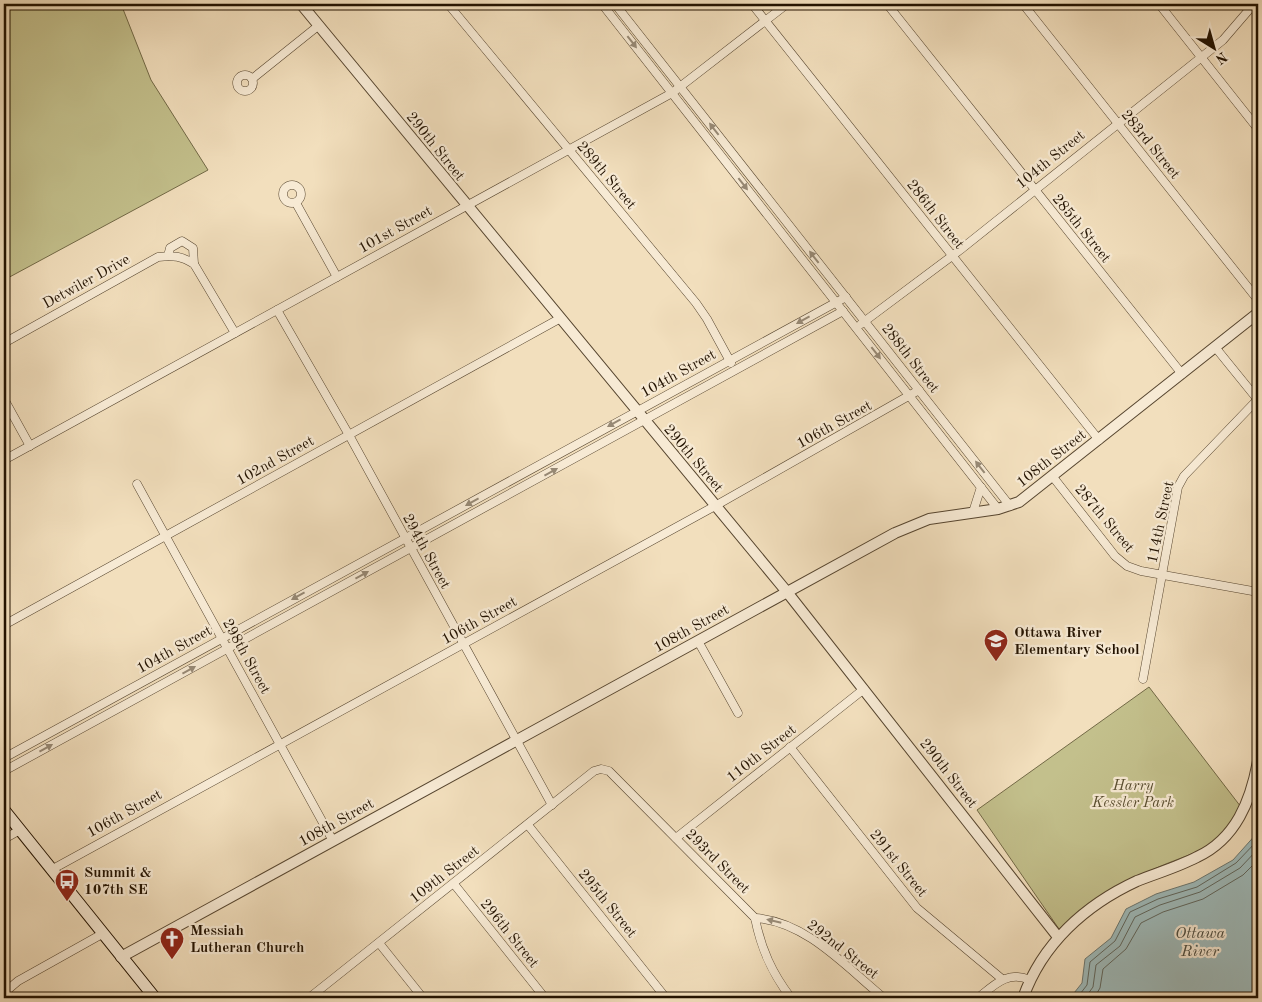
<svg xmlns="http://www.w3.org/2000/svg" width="1262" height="1002" viewBox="0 0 1262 1002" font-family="'Old Standard TT',serif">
	<rect width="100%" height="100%" fill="#f2dfbd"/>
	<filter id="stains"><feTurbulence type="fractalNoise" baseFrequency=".004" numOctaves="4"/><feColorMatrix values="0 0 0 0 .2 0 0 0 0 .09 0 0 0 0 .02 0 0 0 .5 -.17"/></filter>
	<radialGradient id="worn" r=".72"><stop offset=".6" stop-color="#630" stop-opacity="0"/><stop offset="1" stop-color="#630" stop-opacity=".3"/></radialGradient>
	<g fill="#c3c08c" stroke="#726946">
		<path d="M4,4H121L151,80L208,170L4,280Z"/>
		<path d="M1149,687L1241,807C1219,854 1184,853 1146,873C1116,888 1084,907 1059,929L977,810Z"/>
	</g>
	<path fill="#9ebaba" stroke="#6c7770" d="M1258,832V998H1070L1082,983L1085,959L1111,938L1126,909L1156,894L1194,882L1233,860Z"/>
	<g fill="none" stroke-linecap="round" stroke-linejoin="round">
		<g stroke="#60665d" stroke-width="1">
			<path d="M1077,998L1087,985L1090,962L1115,941L1130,912L1158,899L1197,887L1236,863L1258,840"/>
			<path d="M1085,998L1093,987L1096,965L1120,946L1135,917L1160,905L1200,892L1240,868L1258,849"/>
			<path d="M1094,998L1100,988L1103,969L1126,949L1141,923L1163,912L1203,899L1243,875L1258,860"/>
		</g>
		<defs>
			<g id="minor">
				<path d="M448,4L696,303L707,319L731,363"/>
				<path d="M602,4L998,509"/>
				<path d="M615,4L1010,506"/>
				<path d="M752,4L1099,440"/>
				<path d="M887,4L1182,374"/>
				<path d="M1023,4L1258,300"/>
				<path d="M1159,4L1258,129"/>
				<circle cx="245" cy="83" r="8"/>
				<path d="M252,79L318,26"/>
				<circle cx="292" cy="194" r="9"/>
				<path d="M296,203L337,277"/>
				<path d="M168,256L170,248L182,241L193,248L194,264"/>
				<path d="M277,310L349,435L552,805"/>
				<path d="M861,324L960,250L1223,40L1254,4"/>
				<path d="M4,343L158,257C173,255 182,256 194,264L235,333"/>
				<path d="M1215,347L1258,400"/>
				<path d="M4,399L30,446"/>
				<path d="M4,460L672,93L787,4"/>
				<path d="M1053,477L1115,556L1127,566L1141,571L1258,592"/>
				<path d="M137,484L333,841"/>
				<path d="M973,512L981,487"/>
				<path d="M4,625L559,319"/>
				<path d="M698,641L738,713"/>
				<path d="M1143,679L1178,487L1184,476L1257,400"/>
				<path d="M790,747L917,908L1002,979"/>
				<path d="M4,758L846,297"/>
				<path d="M4,771L843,311"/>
				<path d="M528,825L666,998"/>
				<path d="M676,838L864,689"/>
				<path d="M4,839L20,830"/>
				<path d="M51,870L715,506L919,390"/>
				<path d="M454,884L545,998"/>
				<path d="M755,918C806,921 846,967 884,998"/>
				<path d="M379,943L423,998"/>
				<path d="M4,993L18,981L102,934"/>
				<path d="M309,998L594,771L601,769L609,771L755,918C761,949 772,973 791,998"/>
				<path d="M978,998C994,985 1008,970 1030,980"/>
			</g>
			<g id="tertiary">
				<path d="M301,4L787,592L1058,937"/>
				<path d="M121,957L895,533L929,519L998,509L1019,502L1258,313"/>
				<path d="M1023,998C1042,944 1085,905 1137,881C1157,873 1178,867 1197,857C1236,839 1251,800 1258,761"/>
			</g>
			<path id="secondary" d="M4,810L155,998"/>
		</defs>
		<use href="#minor" stroke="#56452f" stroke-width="9"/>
		<use href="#tertiary" stroke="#56452f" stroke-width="12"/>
		<use href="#secondary" stroke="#221200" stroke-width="13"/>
		<use href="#minor" stroke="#f7ead4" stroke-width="8"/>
		<use href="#tertiary" stroke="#f7ead4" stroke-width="10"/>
		<use href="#secondary" stroke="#f7ead4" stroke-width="11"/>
	</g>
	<defs><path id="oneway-solid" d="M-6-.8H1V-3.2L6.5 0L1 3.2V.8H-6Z" transform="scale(1.25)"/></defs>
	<g fill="#978975">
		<use href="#oneway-solid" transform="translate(632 42) rotate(52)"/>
		<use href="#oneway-solid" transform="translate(714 129) rotate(-128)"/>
		<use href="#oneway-solid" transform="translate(743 184) rotate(52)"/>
		<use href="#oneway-solid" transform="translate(814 257) rotate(-128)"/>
		<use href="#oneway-solid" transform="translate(803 320) rotate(151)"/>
		<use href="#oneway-solid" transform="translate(876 353) rotate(52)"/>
		<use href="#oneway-solid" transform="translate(614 423) rotate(151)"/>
		<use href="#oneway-solid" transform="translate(980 467) rotate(-128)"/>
		<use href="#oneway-solid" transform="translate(551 472) rotate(-29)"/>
		<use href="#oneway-solid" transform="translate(472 502) rotate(151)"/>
		<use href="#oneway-solid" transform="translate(362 575) rotate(-29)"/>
		<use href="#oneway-solid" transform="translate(298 596) rotate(151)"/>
		<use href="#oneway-solid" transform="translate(189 670) rotate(-29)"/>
		<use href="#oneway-solid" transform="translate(46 748) rotate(-29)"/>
		<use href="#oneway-solid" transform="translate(774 921) rotate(-167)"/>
	</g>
	<defs>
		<symbol id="school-pin" viewBox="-11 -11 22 30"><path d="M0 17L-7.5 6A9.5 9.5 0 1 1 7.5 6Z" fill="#8f2418" stroke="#f7ead4"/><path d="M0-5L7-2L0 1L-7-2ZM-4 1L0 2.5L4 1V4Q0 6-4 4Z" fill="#fff"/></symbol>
		<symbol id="bus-pin" viewBox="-11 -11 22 30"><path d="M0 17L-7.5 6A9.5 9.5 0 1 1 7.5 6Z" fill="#8f2418" stroke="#f7ead4"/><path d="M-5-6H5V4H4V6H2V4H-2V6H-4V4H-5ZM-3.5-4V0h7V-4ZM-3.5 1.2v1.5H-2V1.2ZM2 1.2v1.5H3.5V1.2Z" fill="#fff"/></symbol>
		<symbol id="church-pin" viewBox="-11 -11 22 30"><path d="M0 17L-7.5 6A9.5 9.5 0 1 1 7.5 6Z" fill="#8f2418" stroke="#f7ead4"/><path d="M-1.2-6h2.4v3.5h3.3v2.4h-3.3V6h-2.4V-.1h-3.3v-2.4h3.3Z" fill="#fff"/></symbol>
	</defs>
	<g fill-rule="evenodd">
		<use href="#school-pin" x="982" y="627" width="28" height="38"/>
		<use href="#bus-pin" x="53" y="867" width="28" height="38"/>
		<use href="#church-pin" x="158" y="925" width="28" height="38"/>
	</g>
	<g text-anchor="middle" stroke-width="4.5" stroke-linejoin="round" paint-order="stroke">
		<g font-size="15" fill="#221200" stroke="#f7ead4">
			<text transform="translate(1151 144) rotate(51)" y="5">283rd Street</text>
			<text transform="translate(436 146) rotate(51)" y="5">290th Street</text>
			<text transform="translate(1050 159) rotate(-39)" y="5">104th Street</text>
			<text transform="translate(607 175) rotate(50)" y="5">289th Street</text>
			<text transform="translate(936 214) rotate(52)" y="5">286th Street</text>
			<text transform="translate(1082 228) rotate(51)" y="5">285th Street</text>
			<text transform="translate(395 229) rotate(-29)" y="5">101st Street</text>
			<text transform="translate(86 281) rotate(-29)" y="5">Detwiler Drive</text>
			<text transform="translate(911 358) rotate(52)" y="5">288th Street</text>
			<text transform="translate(678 373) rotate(-29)" y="5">104th Street</text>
			<text transform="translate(834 424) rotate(-29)" y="5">106th Street</text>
			<text transform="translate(694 458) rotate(50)" y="5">290th Street</text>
			<text transform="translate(1051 458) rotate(-38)" y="5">108th Street</text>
			<text transform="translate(275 460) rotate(-29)" y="5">102nd Street</text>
			<text transform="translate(1105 518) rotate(50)" y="5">287th Street</text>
			<text transform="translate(1160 522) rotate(-78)" y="5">114th Street</text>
			<text transform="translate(427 551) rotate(61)" y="5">294th Street</text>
			<text transform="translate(479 620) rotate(-29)" y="5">106th Street</text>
			<text transform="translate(691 628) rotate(-29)" y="5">108th Street</text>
			<text transform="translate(174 649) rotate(-29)" y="5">104th Street</text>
			<text transform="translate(247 656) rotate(61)" y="5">298th Street</text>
			<text transform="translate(761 753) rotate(-38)" y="5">110th Street</text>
			<text transform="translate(949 773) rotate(52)" y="5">290th Street</text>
			<text transform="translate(124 813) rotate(-29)" y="5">106th Street</text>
			<text transform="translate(336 822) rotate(-29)" y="5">108th Street</text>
			<text transform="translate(718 861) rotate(45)" y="5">293rd Street</text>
			<text transform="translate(899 863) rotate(51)" y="5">291st Street</text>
			<text transform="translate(444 874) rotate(-38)" y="5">109th Street</text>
			<text transform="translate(608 903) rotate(51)" y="5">295th Street</text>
			<text transform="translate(510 933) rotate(51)" y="5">296th Street</text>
			<text transform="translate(843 949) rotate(38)" y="5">292nd Street</text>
		</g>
		<g font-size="15" font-weight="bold" fill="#221200" stroke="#f7ead4" text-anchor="start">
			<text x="1014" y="637">Ottawa River<tspan x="1014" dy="17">Elementary School</tspan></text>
			<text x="84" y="877">Summit &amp;<tspan x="84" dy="17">107th SE</tspan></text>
			<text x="190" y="935">Messiah<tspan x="190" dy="17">Lutheran Church</tspan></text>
		</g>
		<g font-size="15" font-style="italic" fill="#5a4f31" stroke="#f7ead4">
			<text x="1133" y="790">Harry<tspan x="1133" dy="17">Kessler Park</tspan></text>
		</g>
		<g font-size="16" font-style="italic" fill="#4d4d41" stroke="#f7ead4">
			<text x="1200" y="938">Ottawa<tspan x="1200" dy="18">River</tspan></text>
		</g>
	</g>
	<rect width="1262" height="1002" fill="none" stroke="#f2dfbd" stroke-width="20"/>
	<rect x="5" y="5" width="1252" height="992" fill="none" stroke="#221200" stroke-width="2.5"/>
	<rect x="10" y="10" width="1242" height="982" fill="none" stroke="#221200"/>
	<g transform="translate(1214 48) rotate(143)" stroke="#f7ead4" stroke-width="4" paint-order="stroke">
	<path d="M0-4L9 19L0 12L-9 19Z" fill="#221200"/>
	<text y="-8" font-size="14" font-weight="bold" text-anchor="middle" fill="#221200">N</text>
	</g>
	<rect width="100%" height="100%" filter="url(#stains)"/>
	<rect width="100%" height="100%" fill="url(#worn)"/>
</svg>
